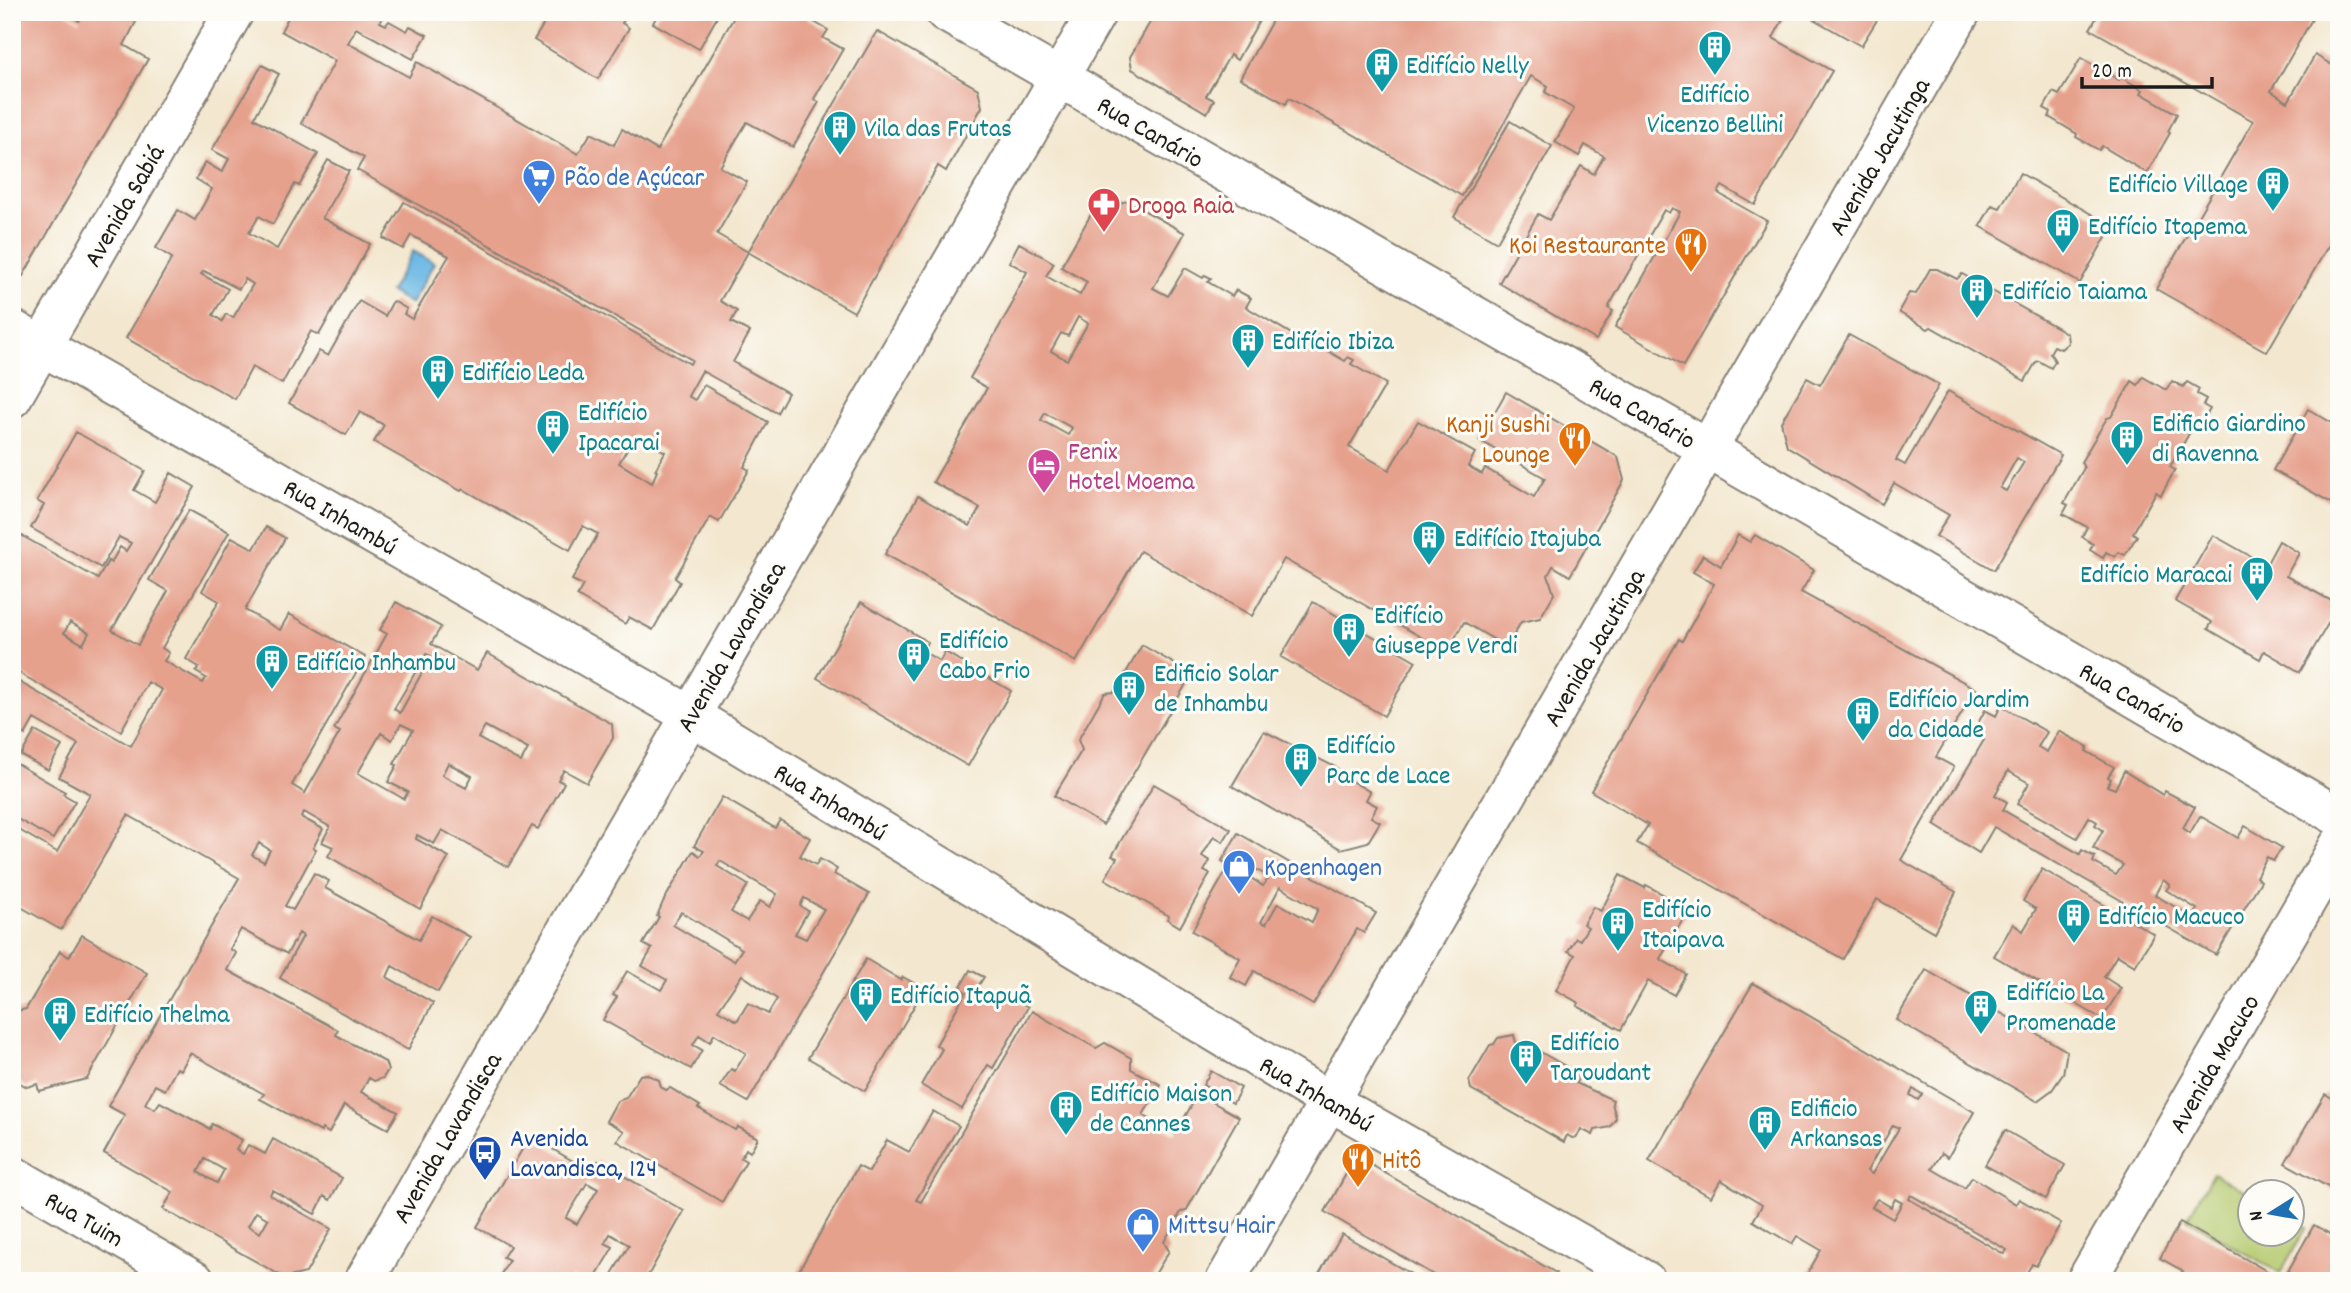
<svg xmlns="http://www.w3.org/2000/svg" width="2351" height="1293" viewBox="0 0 2351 1293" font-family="Dekko,sans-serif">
	<rect width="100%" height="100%" fill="#fdfcf7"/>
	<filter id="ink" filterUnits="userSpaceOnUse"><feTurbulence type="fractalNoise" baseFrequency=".0143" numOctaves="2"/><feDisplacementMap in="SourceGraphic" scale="14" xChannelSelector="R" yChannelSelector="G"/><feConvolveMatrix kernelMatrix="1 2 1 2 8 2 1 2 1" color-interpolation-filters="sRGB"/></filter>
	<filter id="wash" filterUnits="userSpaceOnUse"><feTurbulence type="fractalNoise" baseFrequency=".00686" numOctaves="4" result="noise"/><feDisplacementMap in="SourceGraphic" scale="28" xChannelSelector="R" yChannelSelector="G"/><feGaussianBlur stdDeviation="1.57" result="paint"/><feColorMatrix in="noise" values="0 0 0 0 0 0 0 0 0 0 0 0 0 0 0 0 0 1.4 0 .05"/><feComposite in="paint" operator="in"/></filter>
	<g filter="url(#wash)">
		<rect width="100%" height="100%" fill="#f3e7cf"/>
		<path fill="#b4c96d" stroke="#687244" stroke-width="2" d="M2213,1173L2249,1194L2250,1234H2292V1218L2307,1227L2280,1273L2187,1219Z"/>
		<path fill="#6ab7e4" stroke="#436a80" stroke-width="2" d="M413,251L434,263L411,304L390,292Z"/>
		<g id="blocks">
			<g fill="#e6a18d" fill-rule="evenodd">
				<path d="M12,12H64L79,21L80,20L68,12H141L124,45L148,59L23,276L12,278Z"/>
				<path d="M291,12H385L380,22L386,25L389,21L407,31L410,26L427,35L413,59L356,28L348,43L409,77L417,62L578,154L591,133L614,145L622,129L657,150L737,12H810L807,18L828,30L823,38L843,49L814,99L819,102L793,147L747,122L720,167L747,182L717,234L748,252L720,301L737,311L731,322L750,332L733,362L788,393L777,413L702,371L688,396L695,400L704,385L768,422L744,467L749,470L719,522L710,517L675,578L680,582L653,630L629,617L625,624L577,596L583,585L572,580L598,534L583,526L570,550L463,489L461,491L374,442L384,425L360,412L346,435L289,403L319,351L328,356L359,301L385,316L393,301L407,309L404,314L412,319L449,256L411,235L403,249L383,238L404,202L679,358L690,364L692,360L357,170L364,158L301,123L335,61L281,31ZM635,435L665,452L655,470L657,471L652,483L619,463Z"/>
				<path d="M551,12H629L622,23L629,28L598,79L534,40Z"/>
				<path d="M659,12H720L699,49L653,23Z"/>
				<path d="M1156,12H1214L1219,15L1220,12H1264L1237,60L1230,55L1206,96L1214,100L1207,113L1132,69L1130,57Z"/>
				<path d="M1277,12H1787L1773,38L1832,71L1755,205L1722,186L1718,193L1767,221L1683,366L1615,327L1680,212L1672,208L1669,213L1664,210L1608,308L1613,311L1596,340L1499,283L1538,214L1549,220L1581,166L1594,174L1604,156L1585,145L1579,156L1555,142L1574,109L1545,92L1548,86L1531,76L1462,196L1289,98L1286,104L1240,78Z"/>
				<path d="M1801,12H1882L1861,46Z"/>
				<path d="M2100,12H2311L2315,14L2271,91L2288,102L2315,55L2339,69V227L2267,352L2156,289L2253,121L2090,29Z"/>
				<path d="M877,31L978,89L982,107L946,171L938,166L854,312L748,252Z"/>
				<path d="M2081,58L2119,80L2121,77L2143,90L2141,93L2177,114L2168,131L2170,133L2147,173L2102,146L2099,150L2076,137L2077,134L2049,117L2051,112L2044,108L2053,92L2059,95Z"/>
				<path d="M262,65L279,74L254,118L318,154L299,186L295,184L273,224L259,216L249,233L277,249L328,160L349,171L322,218L370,244L319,335L311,331L282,384L252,367L235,399L126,338L172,258L156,248L178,210L195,220L212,189L196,179L205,162L222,172L229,159L212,150ZM204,271L239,289L245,279L253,284L233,318L226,314L222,321L213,315L228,289L201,274Z"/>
				<path d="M1510,121L1552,146L1497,242L1454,217Z"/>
				<path d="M2020,173L2112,226L2080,283L1980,226L1992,205L2000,208Z"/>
				<path d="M1127,201L1185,233L1153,288L1168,296L1185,268L1203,278L1205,275L1211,278L1208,282L1232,296L1236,290L1251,298L1246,307L1305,342L1310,332L1324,341L1321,347L1345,361L1348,357L1354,360L1351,364L1386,384L1349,447L1389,470L1418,421L1475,453L1468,466L1482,474L1485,468L1534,497L1545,478L1479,440L1506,392L1618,457L1624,480L1570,576L1553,566L1548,575L1554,594L1540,618L1521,622L1507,647L1464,622L1447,652L1284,559L1252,616L1140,551L1076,662L885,554L918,496L970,526L980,508L933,482L987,388L970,378L1014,301L1012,300L1027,272L1009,262L1019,243L1054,263L1046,276L1080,295L1087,282L1061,267L1094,209ZM1078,317L1088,323L1067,360L1051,351L1061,333L1068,336ZM1045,413L1072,428L1068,435L1041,420Z"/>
				<path d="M1930,269H1937L1957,279L1962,274L2063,331L2067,334L2068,343L2061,349L2054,346L2050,353L2055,361L2051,368L2039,361L2036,362L2025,381L1931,327L1928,329L1900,313V309L1909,293L1916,294Z"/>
				<path d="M1849,335L1939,385L1896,460L1905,465L1948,391L2061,455L1994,570L1936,536L1949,515L1894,483L1882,504L1787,446L1781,422L1807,378L1820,385ZM2017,458L2024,462L2006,491L2000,488Z"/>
				<path d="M2143,377L2166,390L2172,381L2183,387L2187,382L2199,389L2197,394L2206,399L2203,405L2210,409L2199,428L2194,425L2170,467L2175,470L2161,495L2156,492L2133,533L2137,536L2125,555L2118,552L2115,557L2106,552L2103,558L2090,550L2093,544L2082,537L2087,527L2063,514L2068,505L2064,503L2084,468L2081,462L2107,418L2111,417L2132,381L2138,385Z"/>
				<path d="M2308,409L2339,427V507L2273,470Z"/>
				<path d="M76,432L145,471L134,490L155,502L171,473L195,487L112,630L138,645L168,591L149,580L189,510L229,532L162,648L169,653L164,661L203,683L206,678L196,672L199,667L186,659L219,601L202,591L232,537L254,549L266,527L285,538L245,610L280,630L289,614L365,657L292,785L305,793L340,732L334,729L387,634L380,630L396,602L441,627L431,644L477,670L487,653L612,724L613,738L587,783L564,770L558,780L564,783L538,829L532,826L508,867L442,830L434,844L417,835L416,839L449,857L420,909L328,856L333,847L322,842L330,827L304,812L301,817L323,829L313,848L316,849L285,906L293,910L314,873L329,881L325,888L419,940L432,916L470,937L438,992L392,966L387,977L433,1003L408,1050L280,978L303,936L299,933L287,954L241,929L230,949L236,953L227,970L338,1030L336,1035L385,1062L388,1070L383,1078L374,1081L369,1078L361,1092L398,1112L388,1129L344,1105L329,1133L322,1129L321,1132L260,1099L264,1094L190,1053L181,1070L177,1068L165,1090L155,1085L145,1104L155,1109L160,1102L210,1129L212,1124L242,1140L236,1150L243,1154L248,1145L265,1154L273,1139L342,1178L330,1200L324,1196L315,1214L272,1190L270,1195L331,1229L306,1273L285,1278L163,1209L173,1192L104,1153L125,1115L108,1106L239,878L128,815L61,930L14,903L12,906V826L57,852L90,794L59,777L78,744L34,719L25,735L12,728V678L131,746L162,690L148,682L121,731L12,669V546L19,534L98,579L108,561L111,563L120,547L126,551L131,543L119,537L101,568L31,528L44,505L37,501ZM70,622L89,633L83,644L64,633ZM426,654L431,656L400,713L394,709ZM401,724L413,730L394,764L397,765L388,782L408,792L404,799L358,773L381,733L392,740ZM485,726L528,749L521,762L478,738ZM448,763L472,776L466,788L442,775ZM259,843L270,850L264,862L252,855ZM205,1159L224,1170L217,1183L198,1172ZM256,1212L268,1219L260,1233L248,1226Z"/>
				<path d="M1738,535L1750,542L1755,535L1814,570L1801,592L1976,689L1936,757L1954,767L1901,860L1956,892L1934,932L1877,899L1843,959L1637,843L1648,825L1591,791L1679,639L1682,641L1714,584L1693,572L1703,555L1721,566Z"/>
				<path d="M2213,535L2266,565L2279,541L2299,553L2286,576L2339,605L2300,672L2264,651L2260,659L2208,629L2212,622L2175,601Z"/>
				<path d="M861,602L928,642L922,651L940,661L945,652L1011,691L968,766L817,678Z"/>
				<path d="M1313,602L1416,661L1384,716L1281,657Z"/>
				<path d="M1142,645L1192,674L1103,825L1054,796L1082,750L1078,740L1105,693L1115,692Z"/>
				<path d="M2001,706L2047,732L2038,747L2047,752L2059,731L2088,747L2086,751L2114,767L2108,777L2111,779L2107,786L2115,789L2124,771L2163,795L2165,791L2195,807L2183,828L2190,833L2200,816L2238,838L2245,826L2282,848L2273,861L2267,857L2256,877L2261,881L2216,955L1994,827L1979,853L1934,825L1984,740L1973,733L1985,710L1996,716ZM2008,771L2029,783L2017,804L2077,838L2089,817L2097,822L2095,825L2103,830L2093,848L2123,865L2116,875L2093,862L2095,857L2082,850L2080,854L2003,810L2007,802L1995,795ZM2163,880L2170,885L2166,890L2197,909L2192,917L2155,895Z"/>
				<path d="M35,731L62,746L48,770L21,755Z"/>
				<path d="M1264,731L1337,768L1336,772L1370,792L1366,800L1377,806L1371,817L1380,822L1368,842L1341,849L1232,786Z"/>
				<path d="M12,761L65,792L63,794L75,801L53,839L12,816Z"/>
				<path d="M1154,784L1231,829L1223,842L1214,836L1202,856L1210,861L1204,871L1210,874L1180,927L1167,919L1169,916L1105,879L1117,858L1112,856Z"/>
				<path d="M722,797L775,828L780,820L810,838L800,856L816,865L820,859L837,869L834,874L869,894L748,1102L720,1086L731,1069L735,1071L746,1053L714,1034L710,1042L699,1035L693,1045L702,1050L691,1069L603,1020L617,997L613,995L627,971L661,990L667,980L642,966L652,949L643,944L659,917L657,916L663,902L693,851L700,856L704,851L694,846ZM720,861L777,894L770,907L760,901L747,921L731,912L748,885L717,866ZM804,898L824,909L806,939L795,934L808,911L800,906ZM681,912L742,949L734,961L673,925ZM742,975L777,999L768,1014L748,1003L737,1021L718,1010Z"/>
				<path d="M1238,833L1376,913L1364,933L1357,929L1313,1005L1254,971L1246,986L1230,977L1240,958L1192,931L1225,873L1243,884L1248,876L1263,886L1269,877L1252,867L1247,876L1222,861ZM1280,887L1318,909L1312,922L1278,903L1266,924L1261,922Z"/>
				<path d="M2042,869L2154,934L2135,966L2117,955L2104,977L2121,988L2102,1019L1994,956L2013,924L2023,931L2036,909L2023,901Z"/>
				<path d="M1620,875L1645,888L1646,885L1689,909L1660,959L1686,974L1674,995L1648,981L1621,1030L1577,1006L1579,1003L1556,990L1575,955L1568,951L1576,938L1580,940L1588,927L1583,924L1593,907L1601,911Z"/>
				<path d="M82,935L147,973L87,1079L39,1091L37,1084L27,1087L20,1083L16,1073L12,1074V1012L26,1009L60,951L69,957Z"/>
				<path d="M866,959L901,980L903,977L924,989L865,1091L808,1058Z"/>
				<path d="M970,970L984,977L977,988L1001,1003L1006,994L1028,1007L993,1068L988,1065L962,1109L921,1085L942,1049L936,1045L966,992L960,988Z"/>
				<path d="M1926,970L2067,1051L2063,1074L2052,1090L2037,1101L1896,1020Z"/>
				<path d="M1753,983L1974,1112L1948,1157L1942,1153L1932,1169L1965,1188L1972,1177L2016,1204L2019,1199L2061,1223L2036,1266L2032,1264L2022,1281H1803L1821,1250L1797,1236L1792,1244L1753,1221L1762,1205L1721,1180L1711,1197L1649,1161ZM1913,1089L1922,1094L1918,1100L1910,1095ZM1893,1125L1899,1128L1872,1174L1867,1171ZM1911,1195L2007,1250L2004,1254L1909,1199ZM1877,1199L1891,1207L1895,1199L1902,1203L1893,1219L1872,1207Z"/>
				<path d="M1032,1011L1096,1048L1105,1043L1131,1058V1069L1161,1085L1143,1115L1175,1134L1198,1094L1239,1117L1186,1211L1181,1212L1164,1242L1169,1251L1151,1281H804L796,1276L858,1166L869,1172L887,1140L909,1152L933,1111L959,1126L916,1200L921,1202Z"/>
				<path d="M1514,1035L1517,1047L1528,1045L1581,1075L1576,1083L1613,1100L1612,1103L1616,1118L1610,1127L1595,1130L1593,1135L1581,1129L1577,1137L1572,1138L1567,1135L1564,1142L1471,1089L1469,1081L1490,1045L1494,1044L1498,1038Z"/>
				<path d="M1211,1071L1241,1088L1233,1103L1203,1085Z"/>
				<path d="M646,1074L659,1080L661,1087L666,1090L670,1088L700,1106L698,1108L735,1130L738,1127L758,1138L750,1152L746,1149L741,1158L746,1161L722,1202L617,1141L624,1131L606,1121L617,1101L626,1098L640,1075Z"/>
				<path d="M2325,1094L2339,1102V1193L2285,1163Z"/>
				<path d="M2005,1130L2065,1165L2046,1199L1985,1165Z"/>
				<path d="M530,1136L592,1172L598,1161L684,1211L645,1281H608L629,1245L610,1234L605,1243L613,1247L593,1281H577L572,1277L570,1281H497L509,1260L503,1257L510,1246L477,1227ZM587,1183L598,1189L577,1224L566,1218Z"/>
				<path d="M1356,1156L1556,1273L1551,1281H1444L1325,1212Z"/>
				<path d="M2180,1222L2283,1280L2314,1225L2339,1239V1281H2177L2183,1271L2160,1258Z"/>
				<path d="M1342,1234L1423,1281H1315Z"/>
			</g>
		</g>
	</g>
	<g filter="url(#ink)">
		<use href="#blocks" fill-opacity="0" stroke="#888276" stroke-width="2"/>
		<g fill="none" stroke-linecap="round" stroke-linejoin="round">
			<defs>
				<g id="minor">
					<path d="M945,12L1708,449L2339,817"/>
					<path d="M12,329L690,715L1329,1101L1646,1281"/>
					<path d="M12,398L234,12"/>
					<path d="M12,1175L195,1281"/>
					<path d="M364,1281L1097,12"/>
					<path d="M1225,1281L1961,12"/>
					<path d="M2086,1281L2339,845"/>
				</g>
			</defs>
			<use href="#minor" stroke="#888276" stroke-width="42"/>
			<use href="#minor" stroke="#fff" stroke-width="38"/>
		</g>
	</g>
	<defs>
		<symbol id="building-pin" viewBox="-11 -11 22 30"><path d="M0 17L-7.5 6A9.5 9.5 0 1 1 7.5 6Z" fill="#0f9aa8" stroke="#fdfcf7"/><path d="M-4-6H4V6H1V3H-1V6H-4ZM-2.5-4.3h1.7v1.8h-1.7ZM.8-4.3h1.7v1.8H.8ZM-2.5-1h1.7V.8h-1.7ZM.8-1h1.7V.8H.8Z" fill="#fff"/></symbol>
		<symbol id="supermarket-pin" viewBox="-11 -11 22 30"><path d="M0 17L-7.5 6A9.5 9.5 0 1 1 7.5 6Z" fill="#3f7fe0" stroke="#fdfcf7"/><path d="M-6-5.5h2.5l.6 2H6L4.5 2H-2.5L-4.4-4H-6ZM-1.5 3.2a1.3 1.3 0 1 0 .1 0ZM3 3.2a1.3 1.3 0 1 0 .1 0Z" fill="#fff"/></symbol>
		<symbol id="pharmacy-pin" viewBox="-11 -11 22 30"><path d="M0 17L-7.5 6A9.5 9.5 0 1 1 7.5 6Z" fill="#e0444e" stroke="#fdfcf7"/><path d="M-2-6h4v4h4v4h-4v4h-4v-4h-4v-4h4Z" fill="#fff"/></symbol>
		<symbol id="restaurant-pin" viewBox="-11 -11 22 30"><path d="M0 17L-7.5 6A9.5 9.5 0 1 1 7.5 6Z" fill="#e8710a" stroke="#fdfcf7"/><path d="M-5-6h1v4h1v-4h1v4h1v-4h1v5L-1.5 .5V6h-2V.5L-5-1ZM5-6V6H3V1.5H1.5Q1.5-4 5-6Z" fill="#fff"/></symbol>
		<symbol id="hotel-pin" viewBox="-11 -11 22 30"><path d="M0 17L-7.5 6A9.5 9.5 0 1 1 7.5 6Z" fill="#d1479c" stroke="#fdfcf7"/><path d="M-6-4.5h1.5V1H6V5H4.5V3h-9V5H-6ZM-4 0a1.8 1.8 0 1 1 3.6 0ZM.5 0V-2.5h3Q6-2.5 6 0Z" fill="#fff"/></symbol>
		<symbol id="shop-pin" viewBox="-11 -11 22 30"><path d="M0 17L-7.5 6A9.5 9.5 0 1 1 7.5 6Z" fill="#3f7fe0" stroke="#fdfcf7"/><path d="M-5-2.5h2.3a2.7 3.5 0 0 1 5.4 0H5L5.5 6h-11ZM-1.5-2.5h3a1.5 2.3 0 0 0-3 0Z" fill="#fff"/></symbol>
		<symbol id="bus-pin" viewBox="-11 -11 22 30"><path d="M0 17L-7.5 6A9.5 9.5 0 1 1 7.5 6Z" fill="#1a4fb4" stroke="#fdfcf7"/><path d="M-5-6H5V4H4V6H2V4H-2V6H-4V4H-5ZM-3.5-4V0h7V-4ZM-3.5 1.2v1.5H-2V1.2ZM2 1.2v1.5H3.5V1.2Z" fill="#fff"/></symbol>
	</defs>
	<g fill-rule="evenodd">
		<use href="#building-pin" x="1696" y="28" width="38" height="52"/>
		<use href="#building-pin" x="1363" y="45" width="38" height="52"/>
		<use href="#building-pin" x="821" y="108" width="38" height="52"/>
		<use href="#supermarket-pin" x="520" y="157" width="38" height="52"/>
		<use href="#building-pin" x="2254" y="164" width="38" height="52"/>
		<use href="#pharmacy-pin" x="1085" y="185" width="38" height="52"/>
		<use href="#building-pin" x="2044" y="206" width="38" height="52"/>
		<use href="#restaurant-pin" x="1672" y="225" width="38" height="52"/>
		<use href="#building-pin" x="1958" y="271" width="38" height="52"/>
		<use href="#building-pin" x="1229" y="321" width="38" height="52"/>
		<use href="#building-pin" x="419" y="352" width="38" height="52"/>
		<use href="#building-pin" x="534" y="407" width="38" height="52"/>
		<use href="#building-pin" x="2108" y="418" width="38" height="52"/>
		<use href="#restaurant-pin" x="1556" y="419" width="38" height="52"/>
		<use href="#hotel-pin" x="1025" y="446" width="38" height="52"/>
		<use href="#building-pin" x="1410" y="518" width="38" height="52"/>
		<use href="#building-pin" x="2238" y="554" width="38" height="52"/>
		<use href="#building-pin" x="1330" y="610" width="38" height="52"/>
		<use href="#building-pin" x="895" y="635" width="38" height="52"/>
		<use href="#building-pin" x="253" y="642" width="38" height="52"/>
		<use href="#building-pin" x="1110" y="668" width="38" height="52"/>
		<use href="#building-pin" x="1844" y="694" width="38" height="52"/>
		<use href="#building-pin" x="1282" y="740" width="38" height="52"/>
		<use href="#shop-pin" x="1220" y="847" width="38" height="52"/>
		<use href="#building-pin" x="2055" y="896" width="38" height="52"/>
		<use href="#building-pin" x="1599" y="904" width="38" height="52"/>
		<use href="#building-pin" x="847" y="975" width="38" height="52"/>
		<use href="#building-pin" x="1962" y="987" width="38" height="52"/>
		<use href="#building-pin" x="41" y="994" width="38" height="52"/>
		<use href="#building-pin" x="1507" y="1037" width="38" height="52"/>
		<use href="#building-pin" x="1047" y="1088" width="38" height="52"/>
		<use href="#building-pin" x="1746" y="1103" width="38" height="52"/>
		<use href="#bus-pin" x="466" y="1133" width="38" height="52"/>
		<use href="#restaurant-pin" x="1339" y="1140" width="38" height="52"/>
		<use href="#shop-pin" x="1124" y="1205" width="38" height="52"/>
	</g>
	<g text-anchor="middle" stroke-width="6" stroke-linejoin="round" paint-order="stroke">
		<g font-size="26" fill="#0d838f" stroke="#fdfcf7" text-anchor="start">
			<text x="1406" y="73">Edifício Nelly</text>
			<text x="1715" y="102" text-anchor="middle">Edifício<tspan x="1715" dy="30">Vicenzo Bellini</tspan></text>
			<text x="864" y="136">Vila das Frutas</text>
			<text x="2248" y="192" text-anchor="end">Edifício Village</text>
			<text x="2088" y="234">Edifício Itapema</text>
			<text x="2002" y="299">Edifício Taiama</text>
			<text x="1272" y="349">Edifício Ibiza</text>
			<text x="462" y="380">Edifício Leda</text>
			<text x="578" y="420">Edifício<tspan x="578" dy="30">Ipacarai</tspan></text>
			<text x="2152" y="431">Edificio Giardino<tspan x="2152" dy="30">di Ravenna</tspan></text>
			<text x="1454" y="546">Edifício Itajuba</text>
			<text x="2232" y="582" text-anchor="end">Edifício Maracai</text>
			<text x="1374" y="623">Edifício<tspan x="1374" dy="30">Giuseppe Verdi</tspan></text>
			<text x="939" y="648">Edifício<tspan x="939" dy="30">Cabo Frio</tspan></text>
			<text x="296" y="670">Edifício Inhambu</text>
			<text x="1154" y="681">Edificio Solar<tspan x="1154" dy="30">de Inhambu</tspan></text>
			<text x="1888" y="707">Edifício Jardim<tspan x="1888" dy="30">da Cidade</tspan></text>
			<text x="1326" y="753">Edifício<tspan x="1326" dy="30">Parc de Lace</tspan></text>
			<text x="1642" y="917">Edifício<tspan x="1642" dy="30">Itaipava</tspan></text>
			<text x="2098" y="924">Edifício Macuco</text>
			<text x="2006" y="1000">Edifício La<tspan x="2006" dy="30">Promenade</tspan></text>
			<text x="890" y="1003">Edifício Itapuã</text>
			<text x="84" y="1022">Edifício Thelma</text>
			<text x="1550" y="1050">Edifício<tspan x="1550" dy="30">Taroudant</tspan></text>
			<text x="1090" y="1101">Edifício Maison<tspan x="1090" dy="30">de Cannes</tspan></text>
			<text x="1790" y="1116">Edificio<tspan x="1790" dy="30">Arkansas</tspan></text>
		</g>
		<g font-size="26" fill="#1c1c1c" stroke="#fdfcf7">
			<text transform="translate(1151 131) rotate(30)" y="9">Rua Canário</text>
			<text transform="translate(1878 156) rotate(-60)" y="9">Avenida Jacutinga</text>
			<text transform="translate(123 205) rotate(-60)" y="9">Avenida Sabiá</text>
			<text transform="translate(1643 412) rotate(30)" y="9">Rua Canário</text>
			<text transform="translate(341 516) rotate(30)" y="9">Rua Inhambú</text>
			<text transform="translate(730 646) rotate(-60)" y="9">Avenida Lavandisca</text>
			<text transform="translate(1593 647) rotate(-60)" y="9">Avenida Jacutinga</text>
			<text transform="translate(2133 697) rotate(30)" y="9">Rua Canário</text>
			<text transform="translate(831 801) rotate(31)" y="9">Rua Inhambú</text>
			<text transform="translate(2213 1063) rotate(-60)" y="9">Avenida Macuco</text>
			<text transform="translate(1317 1093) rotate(30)" y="9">Rua Inhambú</text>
			<text transform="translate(446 1137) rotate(-60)" y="9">Avenida Lavandisca</text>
			<text transform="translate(85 1218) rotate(30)" y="9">Rua Tuim</text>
		</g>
		<g font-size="26" fill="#366cbe" stroke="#fdfcf7" text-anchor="start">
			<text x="564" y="185">Pão de Açúcar</text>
			<text x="1264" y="875">Kopenhagen</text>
			<text x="1168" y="1233">Mittsu Hair</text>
		</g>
		<g font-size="26" fill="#be3a42" stroke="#fdfcf7" text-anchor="start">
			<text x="1128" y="213">Droga Raia</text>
		</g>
		<g font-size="26" fill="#c56008" stroke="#fdfcf7" text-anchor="end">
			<text x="1666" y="253">Koi Restaurante</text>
			<text x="1550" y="432">Kanji Sushi<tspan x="1550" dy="30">Lounge</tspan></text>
			<text x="1382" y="1168" text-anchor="start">Hitô</text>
		</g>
		<g font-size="26" fill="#b23c85" stroke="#fdfcf7" text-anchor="start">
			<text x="1068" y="459">Fenix<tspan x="1068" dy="30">Hotel Moema</tspan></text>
		</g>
		<g font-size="26" fill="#164399" stroke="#fdfcf7" text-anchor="start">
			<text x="510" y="1146">Avenida<tspan x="510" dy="30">Lavandisca, 124</tspan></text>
		</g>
	</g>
	<rect width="2351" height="1293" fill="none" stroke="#fdfcf7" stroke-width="42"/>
	<g transform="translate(2271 1213) rotate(259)"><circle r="33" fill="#fdfcf7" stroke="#a3a29f" stroke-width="2"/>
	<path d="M0-5L12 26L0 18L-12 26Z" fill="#1f6fb2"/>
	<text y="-10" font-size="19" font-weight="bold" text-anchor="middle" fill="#1c1c1c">N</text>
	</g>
	<path d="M2082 77v10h130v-10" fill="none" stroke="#1c1c1c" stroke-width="3.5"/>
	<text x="2092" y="77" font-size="21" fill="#1c1c1c" stroke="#fdfcf7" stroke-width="5" paint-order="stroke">20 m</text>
</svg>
